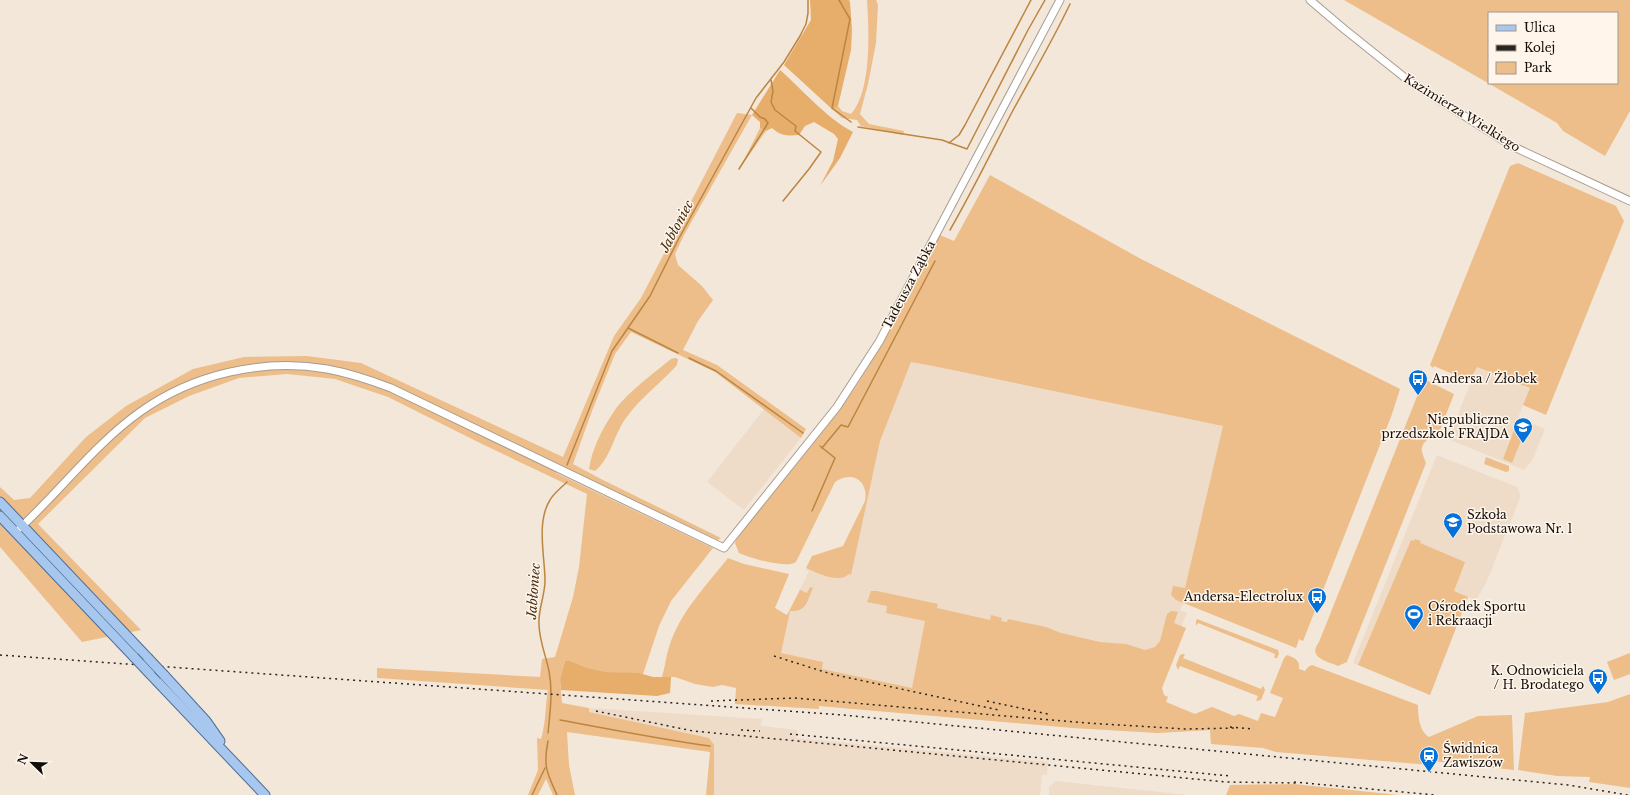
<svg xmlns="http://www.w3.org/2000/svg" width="1630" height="795" viewBox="0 0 1630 795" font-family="'Libre Baskerville',serif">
	<rect width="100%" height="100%" fill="#f3e7da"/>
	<g fill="#eedcc9">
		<path d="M930,314L1392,414L1303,641L1299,639L1296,648L1184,603L1180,610L1187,613L1152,697L1195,714L1212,707L1234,716L1239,714L1258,721L1211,744L1210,730L1158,733L1073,728L819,706V709L735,704L737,688L787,615L809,571L806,570L812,556L819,557L857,544L871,476L846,464Z"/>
		<path d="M1477,367L1530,388L1518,418L1545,429L1532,461L1524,470L1448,439Z"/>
		<path d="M764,409L801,438L744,510L707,482Z"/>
		<path d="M1437,455L1517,487L1521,496L1486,583L1476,600L1468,597L1430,695L1353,663Z"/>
		<path d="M589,708L762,719L761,726L797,730L796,738L1048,762L1047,775H1042L1040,795H714V745L588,712Z"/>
		<path d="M1056,781L1188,795H1049V787Z"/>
	</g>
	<g fill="#edbe89" fill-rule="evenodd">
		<path d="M867,0H876L878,5L876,43L868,84L860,114L869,124L904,131L903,135L861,126L857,120L842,118L833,110L838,106L842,111L851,114C872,91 869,30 867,0Z"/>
		<path d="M1344,0H1630V111L1605,156L1563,131L1557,123ZM1489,13H1617V83H1489Z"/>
		<path d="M737,113L752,115L684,235L675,254L678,265L702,286L713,300L698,321L683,350L717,365L806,429L801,438L715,372L631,332L615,354L592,411L573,464L601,479L721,538L718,540L560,465L556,473L713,548L671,601L659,626L643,674L607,672L588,668L570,661H565L560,679L562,703L589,708V712L709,738L714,745V795H706L710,752L567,732L569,765L575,795H553L546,779L538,795H528L538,770L537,738L541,739C546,723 545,706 548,690L377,678V668L540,677L542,659L555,657L573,597L579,567L587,494L482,444L388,397L335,379L287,374L239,378L189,396L145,418L38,524L141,630L82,642L0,547V487L14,500L30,498L86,437L126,406L193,369L244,357L307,356L361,363L563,457L614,336L641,298Z"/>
		<path d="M760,128L766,131L740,168Z"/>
		<path d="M1518,163L1616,206L1624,221L1546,415L1523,405L1530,388L1477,367L1471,380L1462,376L1459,380H1454L1455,375L1434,366L1433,368L1430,365L1510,166Z"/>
		<path d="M990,175L1141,259L1400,389L1392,414L1303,641L1299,639L1296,648L1176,600L1171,595L1173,586L1185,588L1223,426L928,365L911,362L880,441L851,575L849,574C839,584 817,573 806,568L812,556L843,546L865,501C869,481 852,470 835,482L796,562C786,569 750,558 739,553L735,543L737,538L839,411L858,383L879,349L940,235L954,241Z"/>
		<path d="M675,358L678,359L677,365C661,383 640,398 626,418C614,434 611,458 595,471L589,469C592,449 602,429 613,413C624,395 654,373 671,359Z"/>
		<path d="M1424,379L1454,394L1437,438L1428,439C1418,448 1422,452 1426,463L1348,659L1347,662L1338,666C1327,661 1307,658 1319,642Z"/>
		<path d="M1517,422L1527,426L1512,463L1503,459Z"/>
		<path d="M1486,457L1509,466V471L1506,472L1484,464Z"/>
		<path d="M1415,539L1421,541L1420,543L1465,562L1454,591L1468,597L1430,695L1358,665L1411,540L1414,541Z"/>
		<path d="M728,558L744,564L789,574L775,608L787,615L800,590L807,593L810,587L813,588C807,601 807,612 790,611L781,653L823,662L822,669L912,688L925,621L886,613L887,606L867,602L871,591H877L938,604L937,608L990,620L991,615L1002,618L1001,621L1007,622L1008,619L1046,627L1061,633L1100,642L1126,644L1145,650L1155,647L1160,641L1167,614L1171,611L1178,612L1174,623L1186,628L1162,688L1164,695L1168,697L1166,702L1195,714L1212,707L1234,716L1239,714L1258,721L1261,713L1275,717L1283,698L1270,693L1284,658L1287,655C1295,658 1300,660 1299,669L1305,671L1308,667L1312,665L1418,705C1418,715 1419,731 1429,737L1478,716L1512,715L1514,770L1433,761L1430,765L1276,752L1263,748L1211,744L1210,730L1158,733L1073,728L819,706V709L735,704L736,688L722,685L713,687L695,684L675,677H662C665,667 666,656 669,647C680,612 706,586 728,558Z"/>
		<path d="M1197,619L1278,650L1279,654L1277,658H1274L1275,654L1198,623L1196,626V621Z"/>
		<path d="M1630,653V674L1614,680L1607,662Z"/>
		<path d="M1182,654H1185L1183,658L1261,689L1263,686L1264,687L1265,690L1261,700L1256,701L1258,696L1180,666L1178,670L1176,665L1180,655Z"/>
		<path d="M1630,694V788L1589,782L1590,777L1557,776L1518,770L1525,713L1608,702Z"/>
		<path d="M1294,784L1399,795H1226L1230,785Z"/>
	</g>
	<g fill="#e7ad6b">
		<path d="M810,0H849L850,2L852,30L851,50L838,106L833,110L784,65L811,20Z"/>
		<path d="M780,70C804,91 825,117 853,132L840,158L820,186L833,161L838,139L834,134L814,122L805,126L799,135C787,136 781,136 772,128L766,131L760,128V122L752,115Z"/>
		<path d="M565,661H570L588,668L607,672L639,673L653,677H671L670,693L657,696L561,690L560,679Z"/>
	</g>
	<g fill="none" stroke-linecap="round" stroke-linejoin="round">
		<g stroke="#bd8542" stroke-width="1.5">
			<path d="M839,0L850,19L832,108L851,122"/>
			<path d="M771,80L773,91L771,102L775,110L796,126L795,131L821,152L809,169L783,201"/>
			<path d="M858,127L942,140L967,149L1028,30L1045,0"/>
			<path d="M949,143L959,135L965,125L1031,0"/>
			<path d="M739,169L768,123L765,119L760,117L751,108"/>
			<path d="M950,230C972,192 991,153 1011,114C1031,77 1052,42 1070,4"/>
			<path d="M628,328L678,353"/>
			<path d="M689,358L716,371L803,433"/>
			<path d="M822,448L841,425L848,427L935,261"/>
			<path d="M567,465L612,351L650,296L678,240L756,98L784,62L800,36L806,24L808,13V0"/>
			<path d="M812,511L835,458L820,446"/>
			<path d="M560,720C610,729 659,739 710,746"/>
			<path d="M548,733C550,712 553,692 549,671C546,656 539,640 539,624C538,610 545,595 545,581C545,557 536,522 550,500C554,493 562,487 567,482"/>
			<path d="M548,741C543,767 547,773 557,795"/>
			<path d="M532,795L545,768"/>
		</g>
		<defs>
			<g id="tertiary">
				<path d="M1310,0L1344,29L1409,81L1512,146L1630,201"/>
				<path d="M20,528C60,491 95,444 140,412C193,374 263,358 327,369C349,373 370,380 391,388L724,548L837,407L879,342L1060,0"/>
			</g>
			<g id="primary">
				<path d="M0,502L148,658"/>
				<path d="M0,516L134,657"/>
				<path d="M150,674L265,795"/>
				<path d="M164,675L206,721L220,741"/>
			</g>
		</defs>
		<use href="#tertiary" stroke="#a89c90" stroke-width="9"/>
		<use href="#primary" stroke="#4d6e97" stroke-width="11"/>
		<use href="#tertiary" stroke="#fff" stroke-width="7"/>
		<use href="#primary" stroke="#a7c7ee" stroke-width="9"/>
		<g stroke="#2a2520" stroke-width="1.5" stroke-dasharray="2 4" stroke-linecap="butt">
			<path d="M0,655L843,715L1516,780L1568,785L1628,795"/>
			<path d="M774,656L831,674L999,710"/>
			<path d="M711,701L795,698L1087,723L1185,729L1236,728"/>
			<path d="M987,701L1048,714"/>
			<path d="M596,711L693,731L1226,782L1298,783"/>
			<path d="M1230,727L1254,729"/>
			<path d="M741,730L760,731"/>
			<path d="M790,734L1230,776"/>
			<path d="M1294,782L1435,795"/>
		</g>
		<defs>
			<g id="primary-bridge">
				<path d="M134,657L150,674"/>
				<path d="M148,658L164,675"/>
			</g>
		</defs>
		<use href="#primary-bridge" stroke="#4d6e97" stroke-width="11" stroke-linecap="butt"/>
		<use href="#primary-bridge" stroke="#a7c7ee" stroke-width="9"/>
	</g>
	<defs>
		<symbol id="bus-pin" viewBox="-11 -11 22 30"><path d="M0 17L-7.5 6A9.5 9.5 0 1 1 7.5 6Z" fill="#0671d9" stroke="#fff5ea"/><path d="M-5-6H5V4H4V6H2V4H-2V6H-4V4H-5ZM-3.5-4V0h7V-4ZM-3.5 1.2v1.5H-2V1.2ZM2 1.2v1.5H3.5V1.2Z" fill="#fff"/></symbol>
		<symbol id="school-pin" viewBox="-11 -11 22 30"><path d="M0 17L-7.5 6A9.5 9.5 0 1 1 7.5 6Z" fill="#0671d9" stroke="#fff5ea"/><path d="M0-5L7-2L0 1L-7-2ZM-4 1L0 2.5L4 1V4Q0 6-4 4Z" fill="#fff"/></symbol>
		<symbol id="university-pin" viewBox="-11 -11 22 30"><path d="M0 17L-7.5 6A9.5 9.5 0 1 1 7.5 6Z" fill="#0671d9" stroke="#fff5ea"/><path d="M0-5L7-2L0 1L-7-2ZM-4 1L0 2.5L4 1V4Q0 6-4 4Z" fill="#fff"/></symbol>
		<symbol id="stadium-pin" viewBox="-11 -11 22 30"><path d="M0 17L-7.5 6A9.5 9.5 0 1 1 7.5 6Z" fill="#0671d9" stroke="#fff5ea"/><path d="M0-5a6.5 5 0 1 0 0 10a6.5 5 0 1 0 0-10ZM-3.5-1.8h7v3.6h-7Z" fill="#fff"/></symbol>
		<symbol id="station-pin" viewBox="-11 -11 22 30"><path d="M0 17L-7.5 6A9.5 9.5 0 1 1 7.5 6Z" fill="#0671d9" stroke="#fff5ea"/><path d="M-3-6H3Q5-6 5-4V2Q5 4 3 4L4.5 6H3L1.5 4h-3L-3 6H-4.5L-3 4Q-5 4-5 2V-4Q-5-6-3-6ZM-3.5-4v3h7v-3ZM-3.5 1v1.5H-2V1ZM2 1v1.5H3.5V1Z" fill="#fff"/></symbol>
	</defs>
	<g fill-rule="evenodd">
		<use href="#bus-pin" x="1407" y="368" width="22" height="30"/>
		<use href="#school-pin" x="1512" y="416" width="22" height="30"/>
		<use href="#university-pin" x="1442" y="511" width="22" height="30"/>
		<use href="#bus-pin" x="1306" y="586" width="22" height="30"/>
		<use href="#stadium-pin" x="1403" y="603" width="22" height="30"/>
		<use href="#bus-pin" x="1587" y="667" width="22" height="30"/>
		<use href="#station-pin" x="1418" y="745" width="22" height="30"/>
	</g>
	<g text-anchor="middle" stroke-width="3" stroke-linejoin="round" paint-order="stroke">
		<g font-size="12" fill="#120e0a" stroke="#fff5ea">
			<text transform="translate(1462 113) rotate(32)" y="4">Kazimierza Wielkiego</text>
			<text transform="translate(909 285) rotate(-62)" y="4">Tadeusza Ząbka</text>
		</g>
		<g font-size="12" fill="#120e0a" stroke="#fff5ea" text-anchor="start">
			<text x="1432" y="383">Andersa / Żłobek</text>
			<text x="1509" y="424" text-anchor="end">Niepubliczne<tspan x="1509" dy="14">przedszkole FRAJDA</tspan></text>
			<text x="1467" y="519">Szkoła<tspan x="1467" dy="14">Podstawowa Nr. 1</tspan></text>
			<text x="1303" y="601" text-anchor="end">Andersa-Electrolux</text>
			<text x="1428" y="611">Ośrodek Sportu<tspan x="1428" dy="14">i Rekraacji</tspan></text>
			<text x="1584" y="675" text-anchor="end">K. Odnowiciela<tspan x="1584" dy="14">/ H. Brodatego</tspan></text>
			<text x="1443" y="753">Świdnica<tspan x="1443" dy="14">Zawiszów</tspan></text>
		</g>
		<g font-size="13" font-style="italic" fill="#462f11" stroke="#fff5ea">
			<text transform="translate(676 226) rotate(-62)" y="5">Jabłoniec</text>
			<text transform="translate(533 591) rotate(-86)" y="5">Jabłoniec</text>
		</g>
	</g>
	<rect x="1488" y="12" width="130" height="72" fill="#fff5ea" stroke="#a09990"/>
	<rect x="1496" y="25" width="20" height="6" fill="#a7c7ee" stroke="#a09990"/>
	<text x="1524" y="32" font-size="12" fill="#120e0a">Ulica</text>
	<rect x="1496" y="45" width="20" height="6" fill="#2a2520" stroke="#a09990"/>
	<text x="1524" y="52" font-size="12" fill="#120e0a">Kolej</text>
	<rect x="1496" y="62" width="20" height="12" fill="#edbe89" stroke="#a09990"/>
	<text x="1524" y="72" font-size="12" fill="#120e0a">Park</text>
	<g transform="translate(32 763) rotate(293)" stroke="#fff5ea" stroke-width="3" paint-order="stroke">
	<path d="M0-3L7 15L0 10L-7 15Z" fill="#120e0a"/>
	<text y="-6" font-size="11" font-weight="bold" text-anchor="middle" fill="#120e0a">N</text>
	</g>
</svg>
